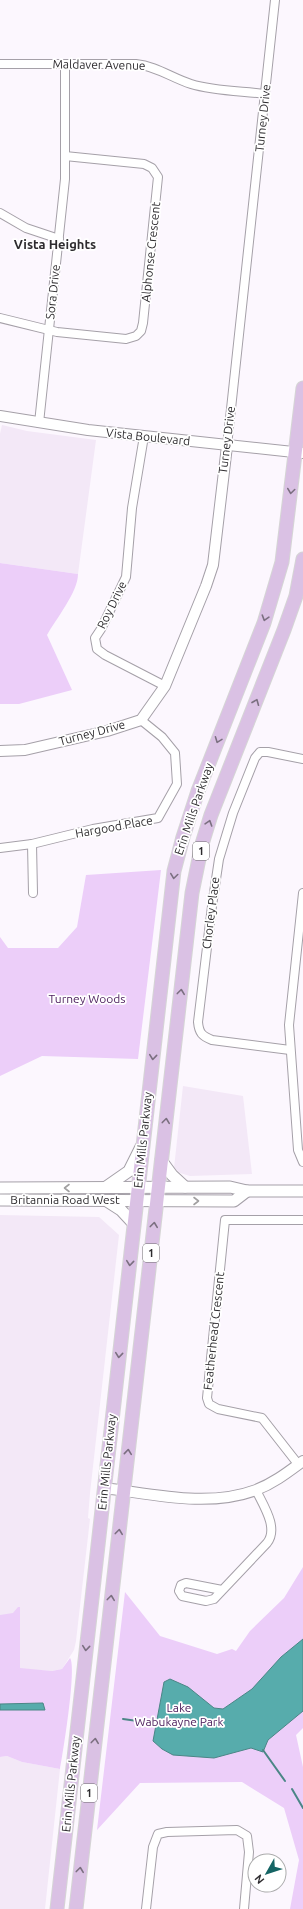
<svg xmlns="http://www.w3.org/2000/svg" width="303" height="1909" viewBox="0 0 303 1909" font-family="Ubuntu,sans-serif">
	<rect width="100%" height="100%" fill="#fcf7fe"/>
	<g fill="#f3e8f7">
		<path d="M2,425L27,431L96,440L78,574L0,563V434Z"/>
		<path d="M183,1086L243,1096L252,1174L190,1176L180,1173L174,1168Z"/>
		<path d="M0,1215L99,1217L119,1235L90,1493L88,1518L90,1519L76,1641L74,1650L62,1669L52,1671L0,1668Z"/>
		<path d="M7,1756L22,1762L60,1769L45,1909H0V1757Z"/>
	</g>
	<g fill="#eccef9">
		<path d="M0,563L78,574C78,592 56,619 47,635L72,690L19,704H0Z"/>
		<path d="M161,870L138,1059L42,1056L0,1076V937L8,948H58L77,927L86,875Z"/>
		<path d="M303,1567V1728L296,1735L303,1767V1909H290L299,1860L284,1808L242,1782L140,1783L97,1830L125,1592L160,1636L217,1654L232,1649L236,1651L250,1631L284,1598Z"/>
		<path d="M18,1607H20V1668L52,1671L62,1669L70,1658C77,1667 63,1753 60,1769L22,1762L7,1756L0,1757V1710H45L43,1703L0,1704V1615L13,1613Z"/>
	</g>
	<g fill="#57acac" stroke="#4b8686">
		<path d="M303,1639V1711L268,1740L263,1752L251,1748L214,1758L173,1755L162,1749L153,1741L164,1682L170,1679L188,1687L214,1708L223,1709L252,1689L281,1657Z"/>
		<path d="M43,1703L45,1710H0V1704Z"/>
	</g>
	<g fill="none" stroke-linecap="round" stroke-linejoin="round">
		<g stroke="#4b8686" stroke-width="2">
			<path d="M123,1719L159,1724"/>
			<path d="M263,1750L285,1781"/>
			<path d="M292,1789L303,1808"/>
		</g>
		<defs>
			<g id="minor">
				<path d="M0,64H136C156,66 172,78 191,84C214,91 241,91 265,94"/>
				<path d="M0,213L26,228L59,239"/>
				<path d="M0,318L57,332L126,339L136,336L141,331L143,323L158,177L152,168L144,164L65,156"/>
				<path d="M39,423L65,179V64"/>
				<path d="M144,436L132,508L126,577L101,629L95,638L97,649L105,655L165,686"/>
				<path d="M227,446L275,0"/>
				<path d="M32,844L33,893"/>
				<path d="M0,848L32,844L93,829L158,818L177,784L175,753L162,737L141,720"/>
				<path d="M303,893L289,1025L298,1150L303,1162"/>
				<path d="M290,1050L212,1040C202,1036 199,1033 198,1022L212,906L219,859L233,813L255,758L260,752H268L303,759"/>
				<path d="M298,1464L262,1418L218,1409L209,1404L207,1398L225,1220H303"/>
				<path d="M222,1590L186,1583L181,1585L179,1591L182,1596L206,1601L214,1599L267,1543C279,1528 263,1505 256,1490"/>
				<path d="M146,1909L153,1847L158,1834L167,1832L237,1830L247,1836L249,1852L244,1909"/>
			</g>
			<g id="tertiary">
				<path d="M0,416L88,430L303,453"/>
				<path d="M0,751L25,750L107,731L141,720L165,686L206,586L213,565L227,446"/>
				<path d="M104,1488C153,1494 208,1508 256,1490C274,1483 288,1472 303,1461"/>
			</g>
			<g id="secondary">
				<path d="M161,1160L172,1175L185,1187"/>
				<path d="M106,1187L129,1171L141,1147"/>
				<path d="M0,1188L230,1187L247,1191H303"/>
				<path d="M0,1200L234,1201L247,1191"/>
				<path d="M107,1201L121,1210L134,1224"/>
			</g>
			<g id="primary">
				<path d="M57,1909L174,871L183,837L198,791L264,623L282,562L303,388"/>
				<path d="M76,1909L192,893L202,844L211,815L284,630L296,596L303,559"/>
			</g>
		</defs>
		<use href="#minor" stroke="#a5a0a8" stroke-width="10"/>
		<use href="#tertiary" stroke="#a5a0a8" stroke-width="12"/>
		<use href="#secondary" stroke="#a5a0a8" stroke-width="13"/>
		<use href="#primary" stroke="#d5d5d5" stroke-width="15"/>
		<use href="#minor" stroke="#fff" stroke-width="8"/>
		<use href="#tertiary" stroke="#fff" stroke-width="10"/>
		<use href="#secondary" stroke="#fff" stroke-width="11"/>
		<use href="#primary" stroke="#dac1e4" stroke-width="13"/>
	</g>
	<defs><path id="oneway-chevron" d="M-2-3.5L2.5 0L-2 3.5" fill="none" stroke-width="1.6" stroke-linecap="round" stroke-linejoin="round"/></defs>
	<g stroke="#7b6f80">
		<use href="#oneway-chevron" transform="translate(291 491) rotate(98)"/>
		<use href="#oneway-chevron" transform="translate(265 618) rotate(107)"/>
		<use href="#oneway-chevron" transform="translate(256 702) rotate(-68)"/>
		<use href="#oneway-chevron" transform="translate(218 740) rotate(111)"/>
		<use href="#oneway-chevron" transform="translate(209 823) rotate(-72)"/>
		<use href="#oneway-chevron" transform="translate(174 876) rotate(98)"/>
		<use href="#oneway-chevron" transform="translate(181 992) rotate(-83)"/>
		<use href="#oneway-chevron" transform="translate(153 1057) rotate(96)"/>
		<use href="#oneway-chevron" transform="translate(166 1121) rotate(-83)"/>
		<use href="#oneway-chevron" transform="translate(154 1225) rotate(-83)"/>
		<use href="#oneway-chevron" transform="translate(130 1263) rotate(96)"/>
		<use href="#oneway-chevron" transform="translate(119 1355) rotate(96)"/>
		<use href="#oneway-chevron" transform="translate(128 1452) rotate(-84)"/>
		<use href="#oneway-chevron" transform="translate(119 1532) rotate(-83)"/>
		<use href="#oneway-chevron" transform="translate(111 1598) rotate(-83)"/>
		<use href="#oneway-chevron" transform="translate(86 1648) rotate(96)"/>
		<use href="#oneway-chevron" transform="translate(95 1741) rotate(-83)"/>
		<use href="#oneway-chevron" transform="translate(80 1870) rotate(-83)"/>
	</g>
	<g stroke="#a1a0a1">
		<use href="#oneway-chevron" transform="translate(67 1188) rotate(180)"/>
		<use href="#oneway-chevron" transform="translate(196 1201)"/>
	</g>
	<g text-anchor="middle" stroke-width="3.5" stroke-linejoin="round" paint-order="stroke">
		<g fill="#fff" stroke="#6d6b6d" stroke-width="1">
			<rect x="193" y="842" width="16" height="18" rx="3"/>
			<rect x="143" y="1244" width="16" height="18" rx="3"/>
			<rect x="81" y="1784" width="16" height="18" rx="3"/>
		</g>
		<g font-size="11" font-weight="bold" fill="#2e2c2f">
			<text x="201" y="855">1</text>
			<text x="151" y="1257">1</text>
			<text x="89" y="1797">1</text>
		</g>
		<g font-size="12" fill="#2e2c2f" stroke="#fff">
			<text transform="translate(99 65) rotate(1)" y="4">Maldaver Avenue</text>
			<text transform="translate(263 118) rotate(-84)" y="4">Turney Drive</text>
			<text transform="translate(151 252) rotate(-84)" y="4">Alphonse Crescent</text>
			<text transform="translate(53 292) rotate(-84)" y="4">Sora Drive</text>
			<text transform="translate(148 437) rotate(6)" y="4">Vista Boulevard</text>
			<text transform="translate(227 440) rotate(-83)" y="4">Turney Drive</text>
			<text transform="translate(112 605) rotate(-64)" y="4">Roy Drive</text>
			<text transform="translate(92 733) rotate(-15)" y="4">Turney Drive</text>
			<text transform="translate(194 809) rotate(-71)" y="4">Erin Mills Parkway</text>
			<text transform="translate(114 827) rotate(-10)" y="4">Hargood Place</text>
			<text transform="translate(211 913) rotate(-83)" y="4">Chorley Place</text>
			<text transform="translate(143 1140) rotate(-84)" y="4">Erin Mills Parkway</text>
			<text x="65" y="1204">Britannia Road West</text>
			<text transform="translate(214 1331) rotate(-84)" y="4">Featherhead Crescent</text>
			<text transform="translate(107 1462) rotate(-84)" y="4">Erin Mills Parkway</text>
			<text transform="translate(71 1784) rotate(-84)" y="4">Erin Mills Parkway</text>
		</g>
		<g font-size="12" fill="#4f2260" stroke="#fff">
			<text x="87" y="1003">Turney Woods</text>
			<text x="179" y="1712">Lake<tspan x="179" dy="14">Wabukayne Park</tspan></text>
		</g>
		<g font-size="13" font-weight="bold" fill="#2e2c2f" stroke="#fff">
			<text x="55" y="249">Vista Heights</text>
		</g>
	</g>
	<g transform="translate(267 1873) rotate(231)"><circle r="19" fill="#ffffff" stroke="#ababac"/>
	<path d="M0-3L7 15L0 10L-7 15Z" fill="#156464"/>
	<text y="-6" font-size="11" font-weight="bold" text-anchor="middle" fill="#2e2c2f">N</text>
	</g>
</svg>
